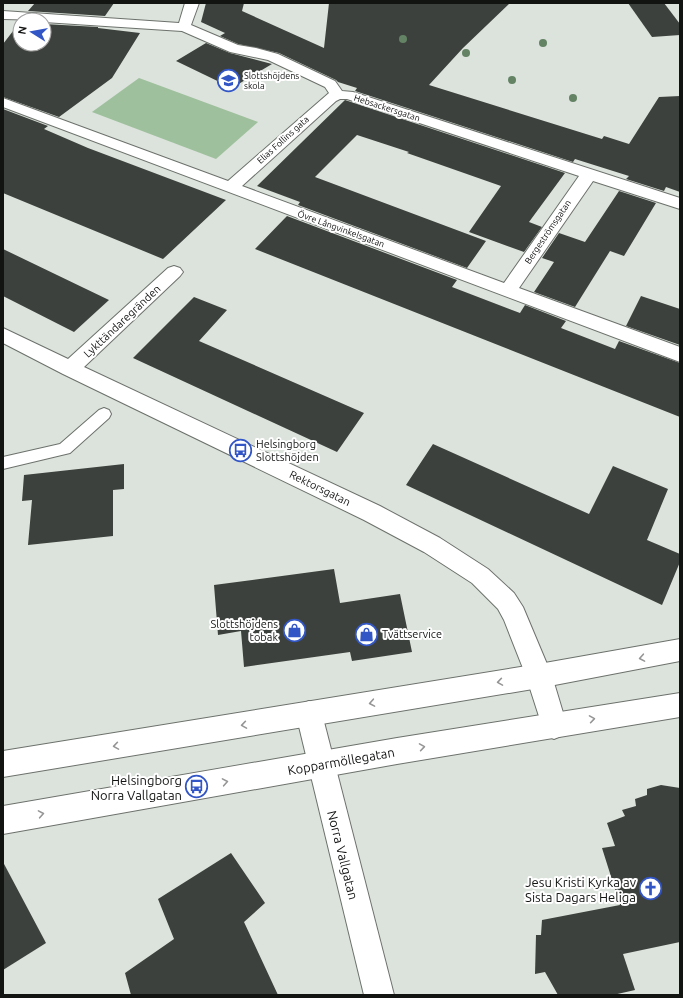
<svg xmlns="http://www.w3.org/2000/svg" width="683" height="998" viewBox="0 0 683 998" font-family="Ubuntu,sans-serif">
	<rect width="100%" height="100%" fill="#dce2dc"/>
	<path fill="#9ec09c" d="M139,78L258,122L216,159L92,112Z"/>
	<g fill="#3d413d">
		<path d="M35,3H114L105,16L28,11Z"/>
		<path d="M206,3H244L242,11L324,48L329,3H510L463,48L429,85L602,139L604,136L629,144L659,97L680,96V192L666,187L664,191L626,179L629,176L575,159L573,162L355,91L357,88L338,82L336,80L279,53L238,44L220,36L225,33L201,22Z"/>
		<path d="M628,3H664L680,24V35L652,37Z"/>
		<path d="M20,22V44H44V24L98,27V28L140,33L112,78L59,117L3,97V44Z"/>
		<path d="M206,43L230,53L272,64L232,88L176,61Z"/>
		<path d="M345,100L565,173L529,222L542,227L524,252L469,232L501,186L407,153L409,152L357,135L315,177L486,241L467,268L298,205L300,202L257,186Z"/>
		<path d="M3,109L48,126L44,129L88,148L226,200L163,259L3,193Z"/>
		<path d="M619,191L656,203L624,256L610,251L575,307L534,292L554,262L542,258L559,233L585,242Z"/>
		<path d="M287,216L457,280L452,287L520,313L525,305L566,321L561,328L615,349L619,341L680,363V417L255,249Z"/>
		<path d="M3,249L84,288L109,300L74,332L3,296Z"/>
		<path d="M641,296L680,309V345L626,326Z"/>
		<path d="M194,297L227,310L199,341L364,413L337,452L133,358Z"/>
		<path d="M433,444L589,514L613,466L668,489L647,540L680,554V562L662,605L406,485Z"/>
		<path d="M124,464V489L113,490V536L28,545L32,500L22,501L24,475Z"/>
		<path d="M334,569L340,603L400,594L412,652L352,661L350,652L244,667L241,631L218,635L214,585Z"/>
		<path d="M661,785L680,788V942L623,954L635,990L613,995H558L545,972L535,974L536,935H541L542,920L620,905L602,848L615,846L607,823L625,816L622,810L636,806L635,799L647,795V789Z"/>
		<path d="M231,853L265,903L244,922L278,995H131L125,973L174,939L158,899Z"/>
		<path d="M3,862L46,943L3,970Z"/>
	</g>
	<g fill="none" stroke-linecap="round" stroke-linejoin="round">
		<defs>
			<path id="service" d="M104,408L109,410L111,414L109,418L70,453L3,469V457L60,444L99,410Z"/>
			<g id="minor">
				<path d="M185,3H199L191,25L238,45L256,48L278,54L335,81L342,91L353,92L680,198V209L593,181L519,288L680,347V362L3,107V98L228,181L329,93L325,87L268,60L230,52L182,31L44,22V20L3,19V11L179,23ZM340,99H347L579,176L504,283L242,186L336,101Z"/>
				<path d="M174,266L180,268L183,272L180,276L84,367L380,506L440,538L488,569L514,593L523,607L552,676L567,726L563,735L554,739L545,735L526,676L504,620L498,609L472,583L424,552L364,520L63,374L3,343V328L68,359L168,268Z"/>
				<path d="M309,701L318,705L322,714L394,995H364L296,714L300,705Z"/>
			</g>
			<g id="tertiary">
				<path d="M680,639V661L539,688L3,777V751L539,664Z"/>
				<path d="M680,693V717L397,764L3,834V806L397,738Z"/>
			</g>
		</defs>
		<use href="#service" stroke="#6c716c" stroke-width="2"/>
		<use href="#minor" stroke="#6c716c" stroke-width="2"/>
		<use href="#tertiary" stroke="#6c716c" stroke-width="2"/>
		<use href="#service" fill="#fff" fill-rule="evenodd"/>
		<use href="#minor" fill="#fff" fill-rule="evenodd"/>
		<use href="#tertiary" fill="#fff" fill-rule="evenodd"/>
	</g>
	<g fill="#638364">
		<circle cx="403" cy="39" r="4"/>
		<circle cx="543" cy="43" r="4"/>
		<circle cx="466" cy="53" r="4"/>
		<circle cx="512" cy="80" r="4"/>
		<circle cx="573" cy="98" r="4"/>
	</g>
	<defs><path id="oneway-chevron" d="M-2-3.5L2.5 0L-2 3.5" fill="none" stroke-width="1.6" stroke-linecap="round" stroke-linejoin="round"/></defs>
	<g stroke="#949594">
		<use href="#oneway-chevron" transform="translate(642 658) rotate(170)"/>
		<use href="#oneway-chevron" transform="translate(500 682) rotate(171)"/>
		<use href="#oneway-chevron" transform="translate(372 703) rotate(170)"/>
		<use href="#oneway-chevron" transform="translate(592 719) rotate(-9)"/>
		<use href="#oneway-chevron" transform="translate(244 725) rotate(171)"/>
		<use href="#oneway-chevron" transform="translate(116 746) rotate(171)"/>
		<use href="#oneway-chevron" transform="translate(422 747) rotate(-9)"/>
		<use href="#oneway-chevron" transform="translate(225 782) rotate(-10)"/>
		<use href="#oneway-chevron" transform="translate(41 814) rotate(-10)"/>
	</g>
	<defs>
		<symbol id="school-ring" viewBox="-11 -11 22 22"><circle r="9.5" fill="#fff" stroke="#3256c6" stroke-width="1.5"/><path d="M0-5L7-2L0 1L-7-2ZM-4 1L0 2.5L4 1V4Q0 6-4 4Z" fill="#3256c6"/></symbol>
		<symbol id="bus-ring" viewBox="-11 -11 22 22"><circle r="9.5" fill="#fff" stroke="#3256c6" stroke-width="1.5"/><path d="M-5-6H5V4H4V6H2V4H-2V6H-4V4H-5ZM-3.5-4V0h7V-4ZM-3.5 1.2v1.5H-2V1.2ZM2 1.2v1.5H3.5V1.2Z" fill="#3256c6"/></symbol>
		<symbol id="shop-ring" viewBox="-11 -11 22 22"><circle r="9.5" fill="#fff" stroke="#3256c6" stroke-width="1.5"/><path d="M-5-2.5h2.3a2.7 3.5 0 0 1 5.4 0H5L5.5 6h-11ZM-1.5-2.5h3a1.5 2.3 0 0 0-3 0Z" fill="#3256c6"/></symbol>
		<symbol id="church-ring" viewBox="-11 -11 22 22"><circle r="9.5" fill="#fff" stroke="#3256c6" stroke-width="1.5"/><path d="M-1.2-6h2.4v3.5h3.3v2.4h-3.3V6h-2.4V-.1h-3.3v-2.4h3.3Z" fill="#3256c6"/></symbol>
	</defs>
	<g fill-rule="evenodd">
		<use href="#school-ring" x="216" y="68" width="25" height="25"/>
		<use href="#bus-ring" x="228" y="438" width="25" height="25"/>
		<use href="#shop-ring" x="282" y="618" width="25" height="25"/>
		<use href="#shop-ring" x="354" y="622" width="25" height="25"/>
		<use href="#bus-ring" x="184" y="774" width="25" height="25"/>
		<use href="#church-ring" x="638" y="876" width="25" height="25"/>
	</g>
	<g text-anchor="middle" stroke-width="4" stroke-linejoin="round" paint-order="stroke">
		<g font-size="9" fill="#121412" stroke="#fff" text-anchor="start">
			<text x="244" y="79">Slottshöjdens<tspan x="244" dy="10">skola</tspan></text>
		</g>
		<g font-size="9" fill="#121412" stroke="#fff">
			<text transform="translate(387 108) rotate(18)" y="3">Hebsackersgatan</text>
			<text transform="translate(283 140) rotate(-42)" y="3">Elias Follins gata</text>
			<text transform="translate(341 229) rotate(20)" y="3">Övre Långvinkelsgatan</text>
			<text transform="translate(548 232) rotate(-56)" y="3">Bergeströmsgatan</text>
		</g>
		<g font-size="11" fill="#121412" stroke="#fff">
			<text transform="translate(122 321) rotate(-43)" y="4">Lykttändaregränden</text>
			<text transform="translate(320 488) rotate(26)" y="4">Rektorsgatan</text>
		</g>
		<g font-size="11" fill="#121412" stroke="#fff" text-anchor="start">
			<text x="256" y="448">Helsingborg<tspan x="256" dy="13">Slottshöjden</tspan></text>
			<text x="278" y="628" text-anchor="end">Slottshöjdens<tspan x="278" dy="13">tobak</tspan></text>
			<text x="382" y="638">Tvättservice</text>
		</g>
		<g font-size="13" fill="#121412" stroke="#fff">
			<text transform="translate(341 761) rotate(-10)" y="5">Kopparmöllegatan</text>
			<text transform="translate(343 855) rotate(76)" y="5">Norra Vallgatan</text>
		</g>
		<g font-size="13" fill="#121412" stroke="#fff" text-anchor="end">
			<text x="182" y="785">Helsingborg<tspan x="182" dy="15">Norra Vallgatan</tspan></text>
			<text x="636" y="887">Jesu Kristi Kyrka av<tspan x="636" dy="15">Sista Dagars Heliga</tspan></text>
		</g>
	</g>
	<rect width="683" height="998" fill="none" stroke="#121412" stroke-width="8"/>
	<g transform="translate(32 32) rotate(281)"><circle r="19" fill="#ffffff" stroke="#a0a1a0"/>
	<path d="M0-3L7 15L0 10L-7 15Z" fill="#3256c6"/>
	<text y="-6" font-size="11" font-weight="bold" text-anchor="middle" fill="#121412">N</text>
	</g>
</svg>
